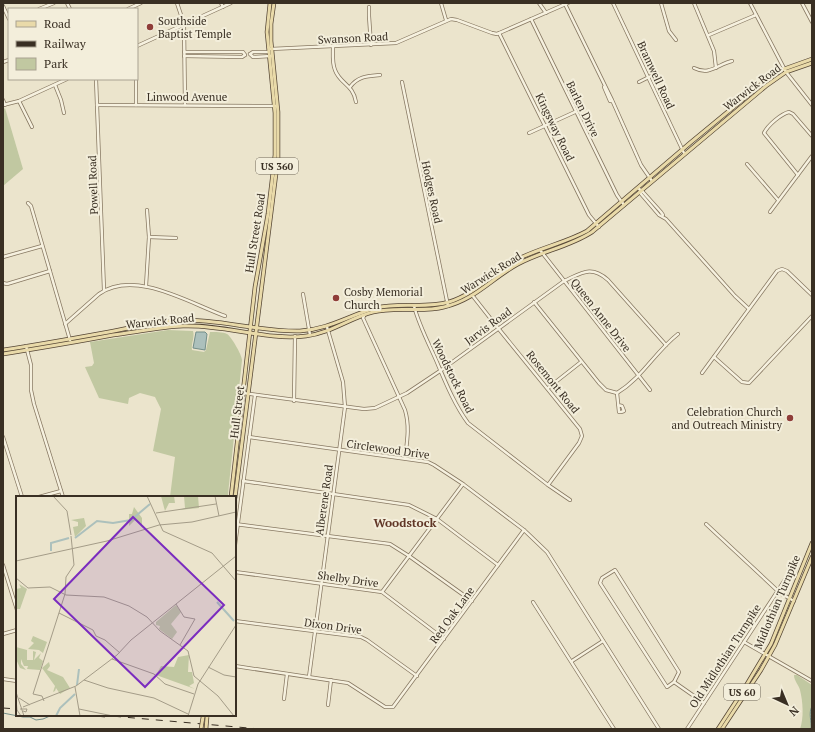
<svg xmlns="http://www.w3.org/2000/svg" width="815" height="732" viewBox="0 0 815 732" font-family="'PT Serif',serif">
	<rect width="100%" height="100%" fill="#ebe4cc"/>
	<g fill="#c1c8a1">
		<path d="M5,108L23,169L3,186V110Z"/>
		<path d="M168,330L193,331C195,337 191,343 192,350L204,352L206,350L210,332C215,332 223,332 227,334C231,336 242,355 242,360L228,494V497H170L175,457L153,451L161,409L155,397L140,393L129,398L128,404L99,398L85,367L92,366L94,363L90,342Z"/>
		<path d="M794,675H797L812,685V729H800C804,718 803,702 800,690C799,685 794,681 794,675Z"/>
	</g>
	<path fill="#acc0bc" stroke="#738e89" d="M196,332H205L207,334L205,350L193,348Z"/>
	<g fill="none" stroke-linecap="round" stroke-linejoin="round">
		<g stroke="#738e89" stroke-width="1">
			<path d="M3,713L23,717H30L36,720L43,719L50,716"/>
			<path d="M811,729C812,721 808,714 812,706"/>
		</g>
		<defs>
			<g id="minor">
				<path d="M67,3L70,9"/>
				<path d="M177,3L184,24L185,105"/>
				<path d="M221,3L223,7"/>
				<path d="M441,3L446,20"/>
				<path d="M539,3L546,13"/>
				<path d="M613,3L684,153"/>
				<path d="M661,3L669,31L676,40"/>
				<path d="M694,3L714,51L716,68"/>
				<path d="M750,3L786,72L812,105"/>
				<path d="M802,3L812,22"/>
				<path d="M565,4L612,100L641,165L652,181"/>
				<path d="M3,6L9,19"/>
				<path d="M369,7V16L371,45"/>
				<path d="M39,9L54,3"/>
				<path d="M128,9L141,3"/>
				<path d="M531,19L617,195L624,205"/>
				<path d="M499,33L589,215L599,227"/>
				<path d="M709,35L756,15"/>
				<path d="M137,46L231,3"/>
				<path d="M333,47C333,54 332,63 335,70C340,84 353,84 356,102"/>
				<path d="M271,49L396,43L451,19L457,20L492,33L497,34L568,3"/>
				<path d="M184,52H243L245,55"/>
				<path d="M250,54L253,57L271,56"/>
				<path d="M250,54L253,52H269"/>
				<path d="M184,56L242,57L245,55"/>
				<path d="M3,62L9,60"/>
				<path d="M694,68C710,76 718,64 732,61"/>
				<path d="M96,79L104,290"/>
				<path d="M402,82L448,306"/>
				<path d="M639,82L651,76"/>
				<path d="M55,85L61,100L64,113"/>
				<path d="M350,87C358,76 368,76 380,75"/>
				<path d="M604,87L610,101H612"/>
				<path d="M3,100L5,105"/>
				<path d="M19,101L32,127"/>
				<path d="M3,105L19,101L67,79"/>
				<path d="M97,105L275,106"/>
				<path d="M136,105V79"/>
				<path d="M529,133L575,112"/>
				<path d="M747,164L778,200"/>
				<path d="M798,175L764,133C768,125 781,114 789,112L793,114L812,136"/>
				<path d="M638,188L643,192L661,212L663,215"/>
				<path d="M640,191L641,194L659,215L666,219L735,296L749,309"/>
				<path d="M28,203L31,206L70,340"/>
				<path d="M770,212L812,156"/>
				<path d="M149,237L176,238"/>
				<path d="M540,250L650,390"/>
				<path d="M3,257L42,246"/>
				<path d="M3,283L7,284L50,271"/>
				<path d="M146,286L149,237L147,210"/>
				<path d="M303,294L310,335"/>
				<path d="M472,295L498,328L580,429L582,436L579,443L548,485"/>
				<path d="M534,302L599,383L606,390L617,393"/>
				<path d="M414,306C419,325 428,342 436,360C445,381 454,404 468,423L548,485L570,500"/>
				<path d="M364,316L363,318L405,410C410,427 407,442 405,458"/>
				<path d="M65,324L99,294C135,269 189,303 225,316"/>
				<path d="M26,346L31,365V390L34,404L63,497"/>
				<path d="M714,357L742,382L749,383L812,316"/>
				<path d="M702,373L777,271L782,269L787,271L812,295"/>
				<path d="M548,388L581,362"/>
				<path d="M243,393L364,409L375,408L407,393L440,371L564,281C582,273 591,265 608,280L666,345"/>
				<path d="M617,393C642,378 655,352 678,334"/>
				<path d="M617,393L619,412H621L624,411L622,406L618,405"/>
				<path d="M294,401L295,336"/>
				<path d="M3,437L22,497"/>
				<path d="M249,437L428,462L434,465L463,484L524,530L547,552L659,729"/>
				<path d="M243,481L409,505L437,519L498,565"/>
				<path d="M39,497L61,491"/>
				<path d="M235,524L390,544L409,556L472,601"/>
				<path d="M706,524L780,593L794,601"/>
				<path d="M235,545L255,395"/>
				<path d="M3,565L17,610"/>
				<path d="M615,570L679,672L674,682L667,687L600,583L602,578Z"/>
				<path d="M235,572L382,592L444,639"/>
				<path d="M382,592L463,484"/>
				<path d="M533,602L614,729"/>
				<path d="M235,621L361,637L367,640L417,676"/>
				<path d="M3,634L17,630"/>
				<path d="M744,642L812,681"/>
				<path d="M572,661L603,641"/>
				<path d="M235,666L348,683L385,707H393L524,530"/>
				<path d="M309,677L345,407L343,382L327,327"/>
				<path d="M3,679L17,681"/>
				<path d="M674,682L704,703"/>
				<path d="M284,699L287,674"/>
				<path d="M328,705L331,680"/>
				<path d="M687,729L790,572"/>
			</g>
			<g id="major">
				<path d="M3,350C36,345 70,339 103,333C126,329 149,323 172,321C215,317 257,332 300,331C330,329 349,315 376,308C400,302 425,309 449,302C475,294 493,273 516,260C539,248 565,243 587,231L690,143L770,77L784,69L812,59"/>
				<path d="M3,354C40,348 76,342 113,335C136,332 160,327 183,326C225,324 265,341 306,336C331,333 350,318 373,312C397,306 421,313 444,307C475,300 492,278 518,264C542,251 569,247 592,232L766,86L786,72L812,63"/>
				<path d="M231,497L255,287L268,214L275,155V113L267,32L270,3"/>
				<path d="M235,498L278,158V112L271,41V24L274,3"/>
				<path d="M718,729L744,689L771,644L812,543"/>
				<path d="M722,729L761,670L775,645L812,557"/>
			</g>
		</defs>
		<use href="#minor" stroke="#877862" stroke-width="4"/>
		<use href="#major" stroke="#554635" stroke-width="4.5"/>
		<use href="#minor" stroke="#f6f1df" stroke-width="2.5"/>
		<use href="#major" stroke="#e9daa9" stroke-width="3"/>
		<g stroke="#392f23" stroke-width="1" stroke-dasharray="7 7" stroke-linecap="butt">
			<path d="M3,708L17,709"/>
			<path d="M84,715L106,717"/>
			<path d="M100,715L260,729"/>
		</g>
		<defs>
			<g id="major-bridge">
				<path d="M201,729L203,717"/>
				<path d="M206,729L207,717"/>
			</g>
		</defs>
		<use href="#major-bridge" stroke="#554635" stroke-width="4.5" stroke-linecap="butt"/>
		<use href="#major-bridge" stroke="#e9daa9" stroke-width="3"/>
	</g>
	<g fill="#8f3d38" stroke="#f3eedb" stroke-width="1.5">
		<circle cx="150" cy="27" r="4"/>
		<circle cx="336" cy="298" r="4"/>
		<circle cx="790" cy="418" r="4"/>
	</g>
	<g text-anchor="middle" stroke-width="4" stroke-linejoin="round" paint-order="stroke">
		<g fill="#f3eedb" stroke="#71685a" stroke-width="1">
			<rect x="256" y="158" width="42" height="16" rx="3"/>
			<rect x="724" y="684" width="36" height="16" rx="3"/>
		</g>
		<g font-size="10" font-weight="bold" fill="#392f23">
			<text x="277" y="170">US 360</text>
			<text x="742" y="696">US 60</text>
		</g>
		<g font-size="11" fill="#392f23" stroke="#f3eedb" text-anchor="start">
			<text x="158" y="25">Southside<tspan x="158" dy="13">Baptist Temple</tspan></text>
			<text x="344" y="296">Cosby Memorial<tspan x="344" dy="13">Church</tspan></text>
			<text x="782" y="416" text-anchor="end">Celebration Church<tspan x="782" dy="13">and Outreach Ministry</tspan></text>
		</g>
		<g font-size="11" fill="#392f23" stroke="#f3eedb">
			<text transform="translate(353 38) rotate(-3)" y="4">Swanson Road</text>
			<text transform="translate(656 75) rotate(65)" y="4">Bramwell Road</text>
			<text transform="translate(752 87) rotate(-37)" y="4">Warwick Road</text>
			<text x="187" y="101">Linwood Avenue</text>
			<text transform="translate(583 109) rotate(64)" y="4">Barlen Drive</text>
			<text transform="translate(555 127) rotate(64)" y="4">Kingsway Road</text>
			<text transform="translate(93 185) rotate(-92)" y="4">Powell Road</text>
			<text transform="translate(432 192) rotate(78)" y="4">Hodges Road</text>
			<text transform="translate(255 233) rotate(-81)" y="4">Hull Street Road</text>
			<text transform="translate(491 273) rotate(-32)" y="4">Warwick Road</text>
			<text transform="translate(601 315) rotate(52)" y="4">Queen Anne Drive</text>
			<text transform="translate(160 321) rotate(-6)" y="4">Warwick Road</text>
			<text transform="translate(488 326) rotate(-36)" y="4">Jarvis Road</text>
			<text transform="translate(453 376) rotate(64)" y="4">Woodstock Road</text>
			<text transform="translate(553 382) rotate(51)" y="4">Rosemont Road</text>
			<text transform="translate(237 412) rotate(-83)" y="4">Hull Street</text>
			<text transform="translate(388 449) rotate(8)" y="4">Circlewood Drive</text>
			<text transform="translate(324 500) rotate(-82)" y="4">Alberene Road</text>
			<text transform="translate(348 579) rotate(8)" y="4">Shelby Drive</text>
			<text transform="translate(777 602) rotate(-67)" y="4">Midlothian Turnpike</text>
			<text transform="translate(452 615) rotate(-54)" y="4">Red Oak Lane</text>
			<text transform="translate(333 626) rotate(8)" y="4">Dixon Drive</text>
			<text transform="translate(725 656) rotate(-57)" y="4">Old Midlothian Turnpike</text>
		</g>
		<g font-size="12" font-weight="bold" fill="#613727" stroke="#f3eedb">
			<text x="405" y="527">Woodstock</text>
		</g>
	</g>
	<g transform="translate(16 496)">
		<rect width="220" height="220" fill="#ebe4cc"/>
		<path d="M158,0L159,7H153L149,15L145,0ZM168,0H182L183,12L163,14L169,12ZM118,11L126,22V31L120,23L113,30V18H116ZM68,22L70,30L59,41L57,31L62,30V26L55,24ZM3,88L11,93L4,113H0V93L5,92ZM160,109L165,116L155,128L161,136L156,143L143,133L144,130L140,129V126ZM17,140L31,146L27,157L23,154L12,153L18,147L15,145ZM0,151L11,154V164H17V155L20,156L18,164L25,157L23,162L27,165L24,174L11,173L12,170H8L5,163V168L10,174L4,172L0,163ZM173,159L172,176H176L178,187L173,190L179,193L140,179L145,170L158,171L162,161ZM33,166L34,170L31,174L47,181L54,192L44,198L40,192L39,195L37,196L39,190L26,172Z" fill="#c1c8a1"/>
		<path fill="none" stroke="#acc0bc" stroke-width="2" d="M59,42L81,25L97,27L115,24L134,8M35,55V47L53,42M201,106L218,125M61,189L63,173M40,220L44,212L59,198"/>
		<path fill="none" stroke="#a49c88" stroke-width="1" d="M37,0L51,15L55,39M131,0L147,35L196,57L220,85M199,0L203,20M140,17L200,8M0,65L91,45L143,29L176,26L220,16M0,82L12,92L34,91L50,99L88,101L113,110L131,121L144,135L172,155L178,180L202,200L218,220M160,108L168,121L179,123L164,149M43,117L77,134L80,140L89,144L104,157M96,163L138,178L149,188L178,198M192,171L208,179L220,181M68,184L92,192L138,202L172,218M59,191L64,220M0,196L8,220M3,202L14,209M0,203L1,214L5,220M28,205L26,200L17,198L49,98L50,81L58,69L55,40M7,211L60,190L101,159L115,144L220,60M4,213H11L10,216L7,215M63,213L97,220M172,220L182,188L220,129"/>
		<path fill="#7b2cbf" fill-opacity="0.15" stroke="#7b2cbf" stroke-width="2" d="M117,21L208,109L129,191L38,103Z"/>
		<rect width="220" height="220" fill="none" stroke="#392f23" stroke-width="2"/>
	</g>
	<rect width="815" height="732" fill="none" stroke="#392f23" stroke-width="8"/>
	<rect x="8" y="8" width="130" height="72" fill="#f3eedb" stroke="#a9a291"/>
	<rect x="16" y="21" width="20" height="6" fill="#e9daa9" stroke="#a9a291"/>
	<text x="44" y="28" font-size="12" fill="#392f23">Road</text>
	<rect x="16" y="41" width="20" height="6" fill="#392f23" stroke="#a9a291"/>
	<text x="44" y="48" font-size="12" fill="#392f23">Railway</text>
	<rect x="16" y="58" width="20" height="12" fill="#c1c8a1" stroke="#a9a291"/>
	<text x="44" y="68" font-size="12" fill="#392f23">Park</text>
	<g transform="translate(787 704) rotate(136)" stroke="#f3eedb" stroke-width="3" paint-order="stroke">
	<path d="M0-3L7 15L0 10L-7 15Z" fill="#392f23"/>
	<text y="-6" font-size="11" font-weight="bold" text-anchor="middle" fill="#392f23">N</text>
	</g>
</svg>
